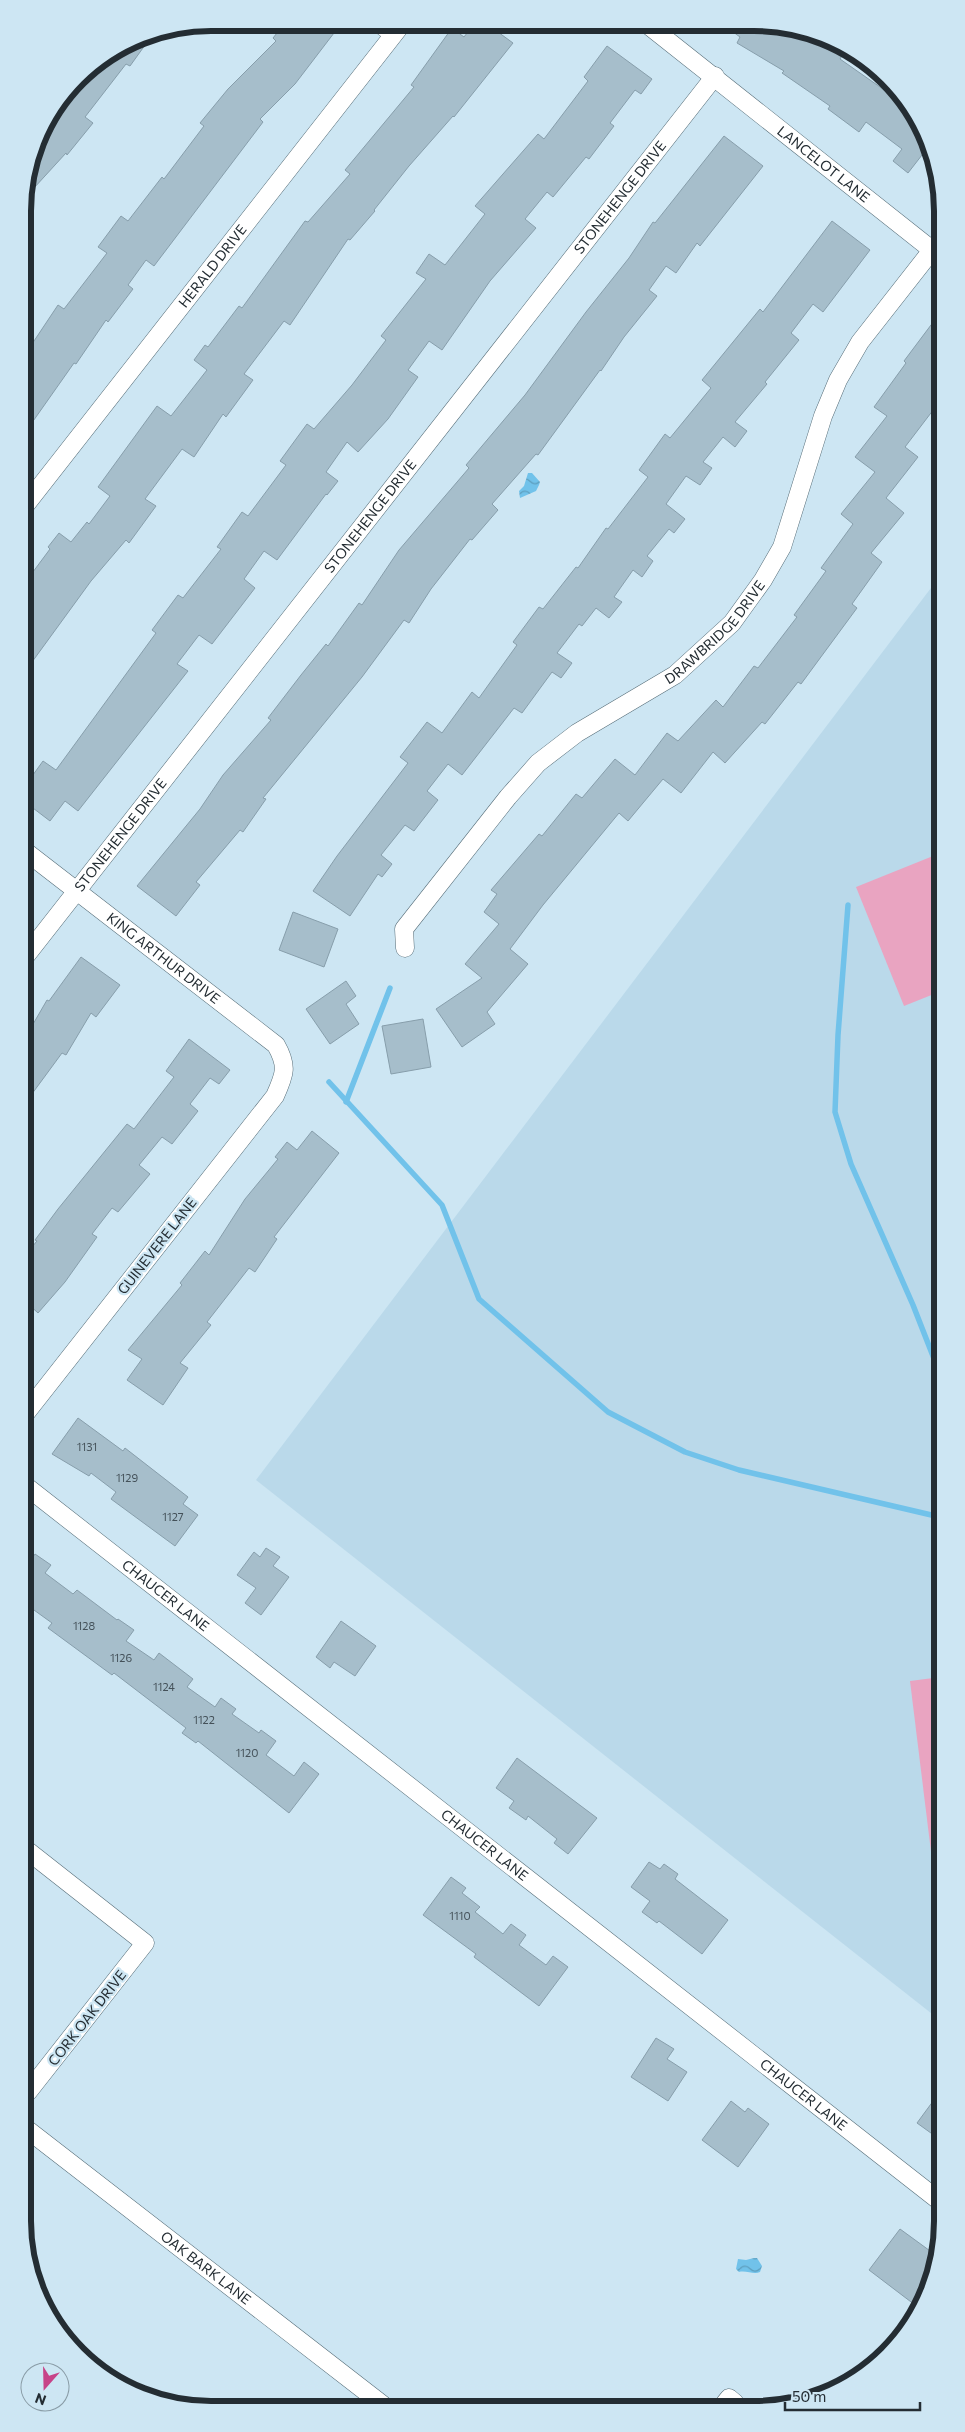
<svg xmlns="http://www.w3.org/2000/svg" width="965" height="2432" viewBox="0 0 965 2432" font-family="Commissioner,sans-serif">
	<defs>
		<pattern id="water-waves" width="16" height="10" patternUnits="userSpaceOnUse" patternTransform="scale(1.25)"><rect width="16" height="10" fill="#71c2ea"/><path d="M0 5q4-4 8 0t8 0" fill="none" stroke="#5d9ebe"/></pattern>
	</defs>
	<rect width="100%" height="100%" fill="#cde6f3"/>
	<path fill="#bad9ea" d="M937,580L941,2021L256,1480Z"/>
	<g fill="#e9a4c1">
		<path d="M938,854L939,992L904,1006L856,887Z"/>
		<path d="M941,1677V1933L910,1681Z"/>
	</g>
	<g fill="url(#water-waves)">
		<path d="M528,473H532L540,482L539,485L536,491L520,498L519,491L524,486Z"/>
		<path d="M754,2258H757L762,2266L760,2272C754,2275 746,2270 739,2272L736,2269L738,2259L746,2260Z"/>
	</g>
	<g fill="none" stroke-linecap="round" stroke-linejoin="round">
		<g stroke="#71c2ea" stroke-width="5.5">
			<path d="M848,905L838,1035L835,1112L851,1164L913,1305L940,1374"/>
			<path d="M329,1082L442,1205L479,1299L608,1412L685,1452L739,1470L940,1517"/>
			<path d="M346,1102L390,988"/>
		</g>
	</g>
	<g fill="#a6becb" stroke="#879eab">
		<path d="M285,23H322L334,33L295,84L260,119L263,122L154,266L146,260L128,285L133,289L108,322L106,320L76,364L74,363L24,434L23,353L29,346L30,347L58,305L64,309L107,253L98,247L121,216L128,221L162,177L164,179L204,126L200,123L228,89L276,41L273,38Z"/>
		<path d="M474,24H487L513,43L454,117L453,116L409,166L374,210L375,211L350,240L348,239L290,325L284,321L244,374L253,380L226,417L223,414L194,457L182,449L145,499L156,506L129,543L126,540L91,581L24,673V584L50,549L48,547L59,533L71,542L87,522L89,524L110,496L98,487L157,406L171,416L207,370L194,360L205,345L208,347L239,306L242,308L305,221L308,222L350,174L345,170L414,87L411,85L452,28L464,37Z"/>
		<path d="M725,26H790L826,38L845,51L840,59L910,108L917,117L929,146L908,173L893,161L902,149L866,122L859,132L828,109L830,106L782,73L784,71L737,43L740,37Z"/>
		<path d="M153,34L130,66L126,64L85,117L93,123L67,155L66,153L23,200L42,128L87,70L140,37Z"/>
		<path d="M607,46L652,79L641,94L635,90L610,123L614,126L589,159L586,157L553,197L547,192L525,219L536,228L490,281L442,350L429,341L408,370L418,377L388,419L358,452L347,442L326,472L338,481L327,495L326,494L277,560L264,551L244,579L255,588L212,644L199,635L177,664L188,671L78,811L65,801L50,821L25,802V786L43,761L56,770L156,633L152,630L178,595L183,598L221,549L217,547L242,512L248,516L286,465L280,461L307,424L314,429L352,385L386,340L381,336L426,279L416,273L429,254L445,265L485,214L475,206L538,134L544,139L588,81L584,77Z"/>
		<path d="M724,136L763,166L700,246L697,243L676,273L666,266L649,290L657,296L624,337L601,371L600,370L538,455L536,454L492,504L498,510L472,540L470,539L431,589L409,623L404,620L362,677L263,798L266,799L243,832L240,830L196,882L200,885L176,916L137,886L200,809L223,775L271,720L268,718L301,675L326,644L328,646L359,603L362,605L399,550L469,468L466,465L525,395L586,312L629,258L653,222L655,223Z"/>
		<path d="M832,221L870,250L823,312L813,304L791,333L799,340L765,382L767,384L735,422L747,431L735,447L723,437L703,462L712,468L700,485L686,476L666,504L685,519L674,533L669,529L647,556L653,561L642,577L633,570L614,597L622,602L609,618L596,608L582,626L579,624L557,653L572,663L561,678L552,672L522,713L514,708L462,775L448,764L427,791L438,800L414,831L405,825L381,855L392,864L382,877L378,874L350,916L313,891L337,856L408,763L400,757L427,722L442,733L472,692L479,698L517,645L513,642L539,607L543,609L576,567L578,568L606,528L608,529L648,477L639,470L665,434L670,438L711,388L702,380L760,309L763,312Z"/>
		<path d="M937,317V405L905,447L918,457L886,498L904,513L871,553L882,562L852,604L857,608L801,684L798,682L765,724L762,722L725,763L713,752L681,793L663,779L628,821L619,813L543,905L510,949L528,964L487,1012L495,1024L462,1047L436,1009L482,978L465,964L499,924L484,912L497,894L491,890L539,834L542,836L576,794L582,798L615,759L635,775L667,733L678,741L716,700L723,707L754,666L758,668L797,617L794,615L826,571L821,568L853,524L841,514L875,472L855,457L887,416L874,407L906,363L904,361Z"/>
		<path d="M293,912L338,929L324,967L279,950Z"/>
		<path d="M81,957L120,985L96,1017L91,1013L66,1055L62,1053L26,1102L25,1038L47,1000L49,1001Z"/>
		<path d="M346,981L356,996L346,1004L359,1024L330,1044L306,1009Z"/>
		<path d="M423,1019L431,1067L391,1074L382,1026Z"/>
		<path d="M189,1039L230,1070L219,1084L210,1078L190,1104L198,1111L172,1144L162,1137L139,1165L150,1174L118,1212L112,1208L92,1234L97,1237L65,1282L38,1313L26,1302V1254L37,1241L35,1240L58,1209L127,1124L134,1129L174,1077L166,1071Z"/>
		<path d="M312,1131L339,1153L274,1237L277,1239L255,1272L249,1268L207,1322L211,1325L180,1363L188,1368L163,1405L127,1380L142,1359L128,1350L182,1285L180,1283L205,1251L209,1255L245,1199L278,1159L275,1157L287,1142L297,1150Z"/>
		<path d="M78,1418L123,1451L125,1448L188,1497L183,1504L198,1515L175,1546L111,1499L116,1492L91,1473L89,1476L52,1454Z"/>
		<path d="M266,1548L280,1557L273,1566L289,1577L261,1615L245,1603L256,1588L237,1575L254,1552L260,1557Z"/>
		<path d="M35,1554L51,1565L45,1573L73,1594L77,1590L117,1620L118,1619L134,1630L126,1641L154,1660L159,1653L193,1679L187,1687L215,1707L221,1698L236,1709L232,1714L259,1733L261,1730L276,1741L266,1755L294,1776L304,1762L319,1774L289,1813L198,1741L196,1743L182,1733L186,1728L114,1673L112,1675L48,1628L52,1623L27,1605V1566Z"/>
		<path d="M341,1621L376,1646L355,1676L334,1662L330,1668L316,1657Z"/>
		<path d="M517,1758L597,1818L568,1854L554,1843L557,1839L528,1816L526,1820L509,1808L514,1801L496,1788Z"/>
		<path d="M649,1862L660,1869L664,1864L678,1874L675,1879L728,1920L702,1954L659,1921L657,1923L642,1912L650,1901L631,1887Z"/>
		<path d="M451,1877L466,1888L462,1893L480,1907L475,1912L503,1934L511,1924L526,1935L519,1945L546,1965L553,1956L568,1967L539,2006L474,1957L476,1954L423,1915Z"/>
		<path d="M656,2038L674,2049L667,2059L687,2072L668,2101L631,2077Z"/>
		<path d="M942,2089V2141L917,2123Z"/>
		<path d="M731,2101L745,2112L748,2108L769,2124L738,2167L702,2140Z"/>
		<path d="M900,2229L937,2256L928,2292L919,2308L869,2270Z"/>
	</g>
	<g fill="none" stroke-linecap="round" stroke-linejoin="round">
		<defs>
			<g id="minor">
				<path d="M380,24L393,34"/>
				<path id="s1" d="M648,25L932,250"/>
				<path id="s2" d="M24,507L402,24"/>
				<path id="s3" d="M25,851L276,1045C288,1066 285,1074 275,1096L26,1413"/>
				<path id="s4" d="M405,948L404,929L508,797L538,763L577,733L675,675L732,623L763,580L782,547L823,416L838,380L860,342L936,245"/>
				<path id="s5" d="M25,957L715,76"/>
				<path id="s6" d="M27,1487L942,2203"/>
				<path d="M28,1851L145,1943L28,2092"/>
				<path id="s7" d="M28,2130L383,2405"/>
				<path d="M725,2403L729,2398L735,2403"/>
			</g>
		</defs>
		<use href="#minor" stroke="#566d78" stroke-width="19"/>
		<use href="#minor" stroke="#fff" stroke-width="18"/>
	</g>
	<g text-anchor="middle" stroke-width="4.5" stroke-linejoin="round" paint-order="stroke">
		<g font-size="11" fill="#445159">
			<text x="87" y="1451">1131</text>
			<text x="127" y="1482">1129</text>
			<text x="173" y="1521">1127</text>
			<text x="84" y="1630">1128</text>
			<text x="121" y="1662">1126</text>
			<text x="164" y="1691">1124</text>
			<text x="204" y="1724">1122</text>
			<text x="247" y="1757">1120</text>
			<text x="460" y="1920">1110</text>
		</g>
		<g font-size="14" fill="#242d33" stroke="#cde6f3">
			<text dy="5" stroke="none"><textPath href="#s1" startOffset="224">LANCELOT LANE</textPath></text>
			<text dy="5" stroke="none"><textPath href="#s5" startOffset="965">STONEHENGE DRIVE</textPath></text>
			<text dy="5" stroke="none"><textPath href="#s2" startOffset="306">HERALD DRIVE</textPath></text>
			<text dy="5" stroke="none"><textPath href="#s5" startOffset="560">STONEHENGE DRIVE</textPath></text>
			<text dy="5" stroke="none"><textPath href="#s4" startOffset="454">DRAWBRIDGE DRIVE</textPath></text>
			<text dy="5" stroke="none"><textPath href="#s5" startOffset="155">STONEHENGE DRIVE</textPath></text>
			<text dy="5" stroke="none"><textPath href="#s3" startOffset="175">KING ARTHUR DRIVE</textPath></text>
			<text transform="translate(157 1246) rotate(-52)" y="5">GUINEVERE LANE</text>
			<text dy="5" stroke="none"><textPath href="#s6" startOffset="176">CHAUCER LANE</textPath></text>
			<text dy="5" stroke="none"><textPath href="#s6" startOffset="581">CHAUCER LANE</textPath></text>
			<text transform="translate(87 2018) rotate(-52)" y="5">CORK OAK DRIVE</text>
			<text dy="5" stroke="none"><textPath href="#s6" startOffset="986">CHAUCER LANE</textPath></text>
			<text dy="5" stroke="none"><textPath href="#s7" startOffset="225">OAK BARK LANE</textPath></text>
		</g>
	</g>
	<path d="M0 0H965V2432H0ZM211 31H754A180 180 0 0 1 934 211V2221A180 180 0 0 1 754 2401H211A180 180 0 0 1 31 2221V211A180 180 0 0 1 211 31Z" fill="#cde6f3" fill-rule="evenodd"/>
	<path fill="none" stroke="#242d33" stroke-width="6" d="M211 31H754A180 180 0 0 1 934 211V2221A180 180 0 0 1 754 2401H211A180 180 0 0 1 31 2221V211A180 180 0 0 1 211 31Z"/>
	<g transform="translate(45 2387) rotate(200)"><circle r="24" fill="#cde6f3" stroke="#899ca6"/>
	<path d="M0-4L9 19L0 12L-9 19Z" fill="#c74388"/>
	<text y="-8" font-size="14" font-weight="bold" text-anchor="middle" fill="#242d33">N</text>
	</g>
	<path d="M785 2402v8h135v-8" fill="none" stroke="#242d33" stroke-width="2.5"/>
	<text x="792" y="2402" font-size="15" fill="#242d33" stroke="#cde6f3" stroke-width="4" paint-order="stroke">50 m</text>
</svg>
